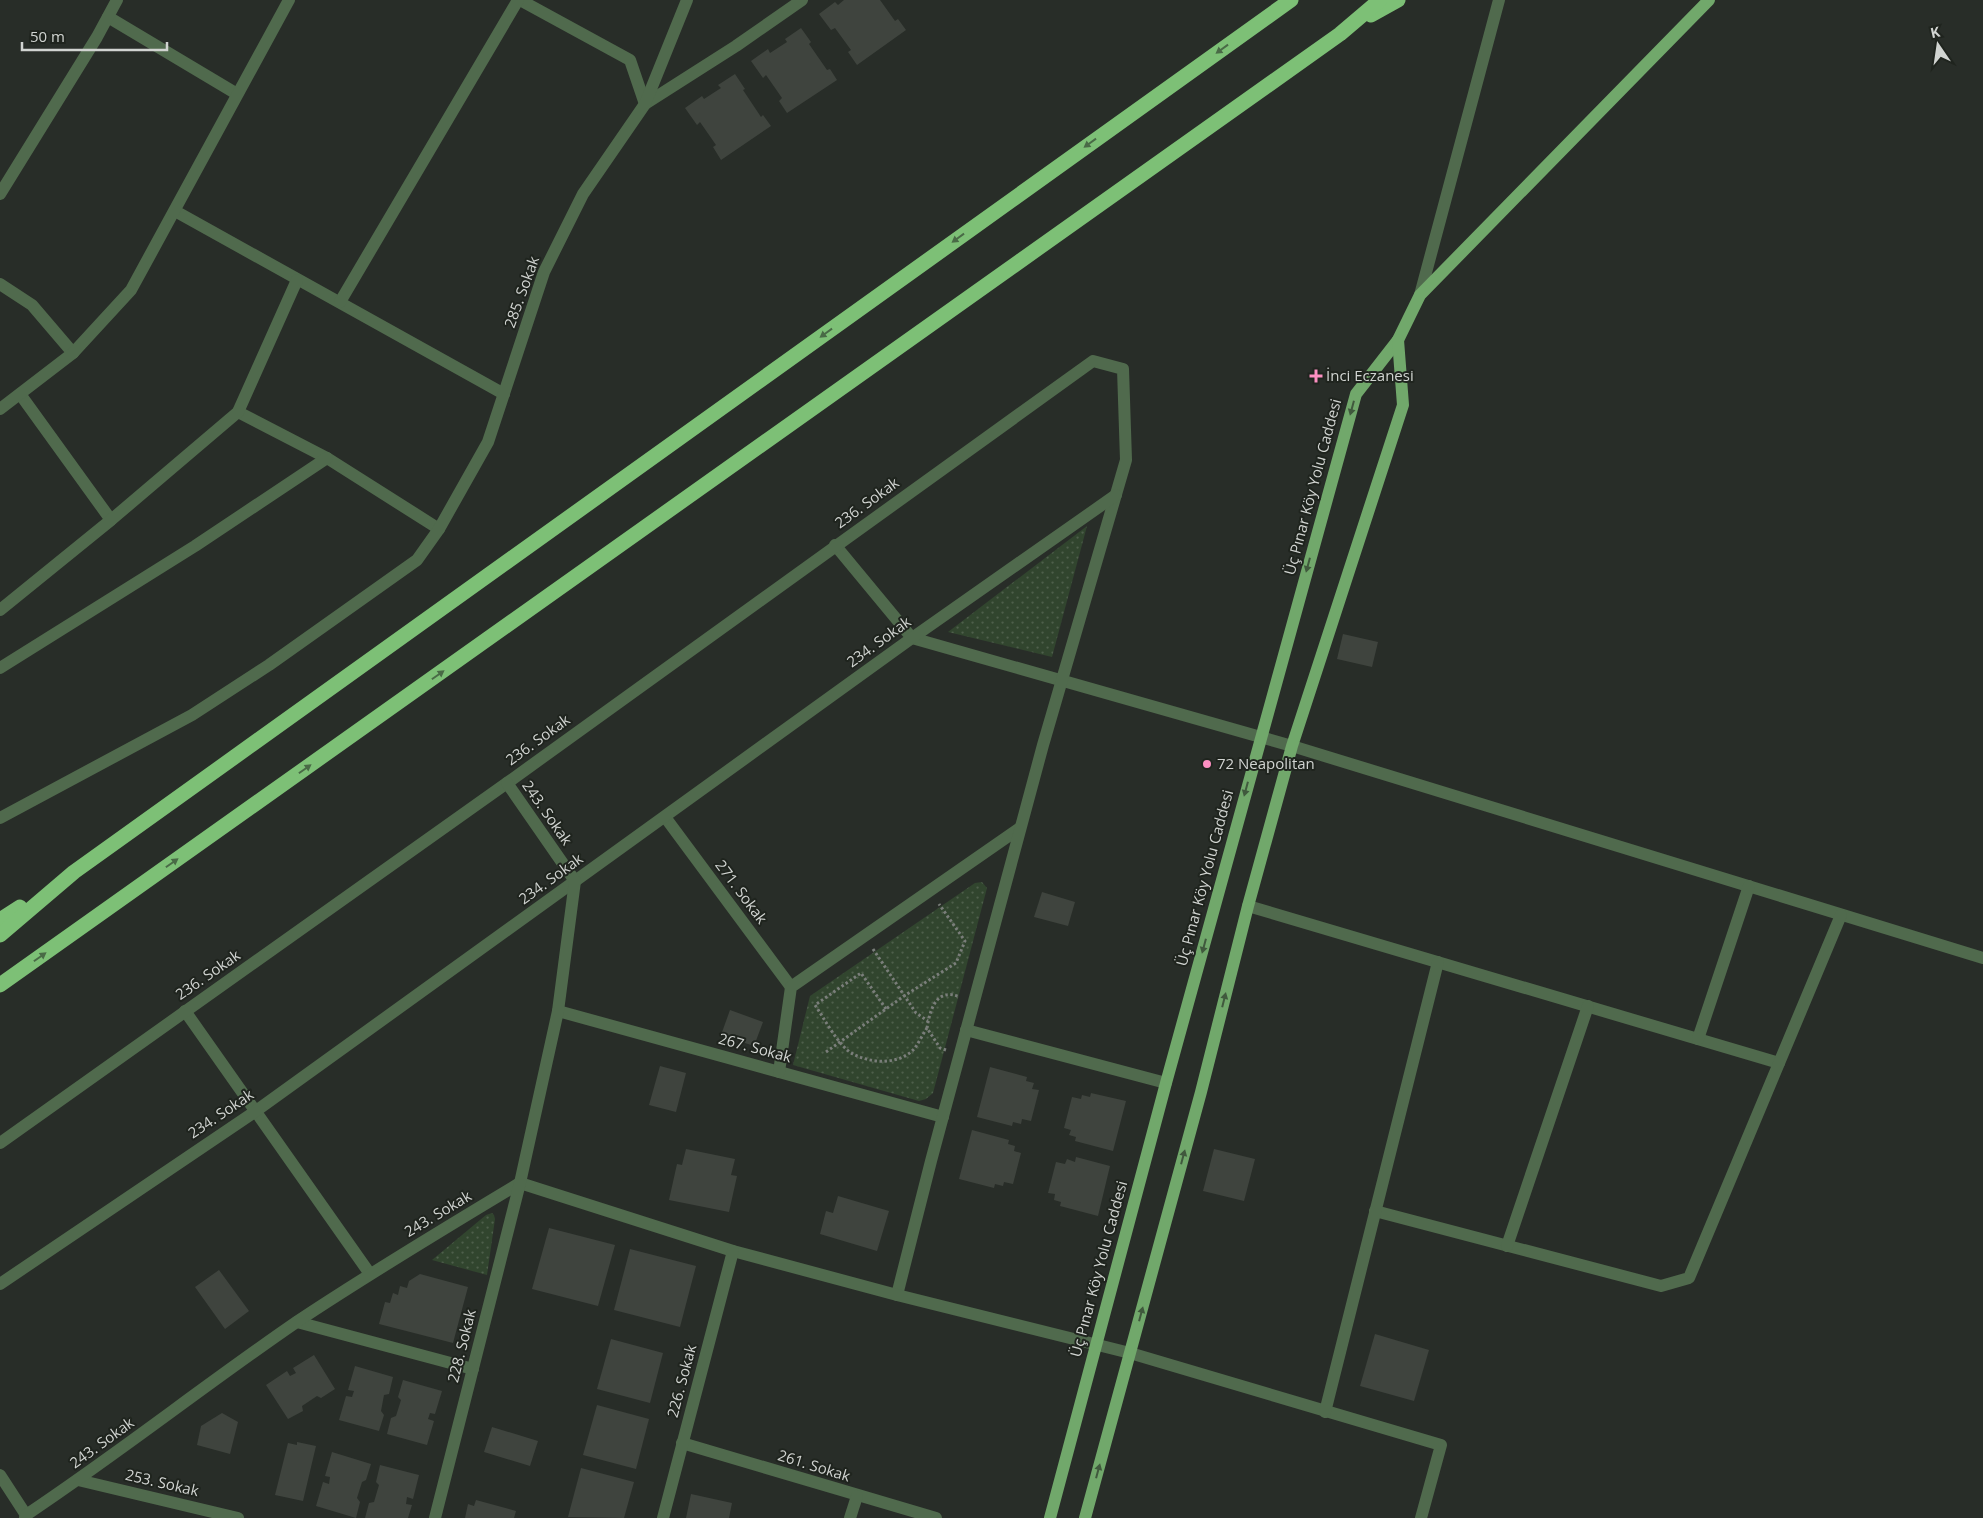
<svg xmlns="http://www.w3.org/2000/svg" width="1983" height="1518" viewBox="0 0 1983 1518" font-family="'Open Sans',sans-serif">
	<defs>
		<pattern id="park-dots" width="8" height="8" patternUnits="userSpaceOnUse" patternTransform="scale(1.25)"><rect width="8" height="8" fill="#31452e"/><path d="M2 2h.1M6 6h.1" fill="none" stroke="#4e5f4b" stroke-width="1.8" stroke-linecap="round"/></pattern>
	</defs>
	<rect width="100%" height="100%" fill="#282d28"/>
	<g fill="url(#park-dots)">
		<path d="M1087,526L1052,657L948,632Z"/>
		<path d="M982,882L987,888L933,1093L926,1099L919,1101L793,1065L810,996L975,883Z"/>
		<path d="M492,1213L494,1215L495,1219L487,1275L432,1260L486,1215Z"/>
	</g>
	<g fill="#3f443e">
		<path d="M844,0H880L895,21L898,19L906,30L857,65L848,52L851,50L835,28L831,30L819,14L835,2L838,5Z"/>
		<path d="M801,28L811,42L809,44L827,70L830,69L837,80L787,113L779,101L782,98L766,75L763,78L751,61L768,49L770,53L787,42L785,39Z"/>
		<path d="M735,74L745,89L743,90L761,117L763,115L771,126L721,160L713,147L716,145L700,122L697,125L685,108L702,96L704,99L721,88L718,85Z"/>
		<path d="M1343,634L1378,642L1372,667L1337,659Z"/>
		<path d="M1042,892L1075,902L1068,926L1034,917Z"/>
		<path d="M730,1010L763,1022L754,1046L721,1035Z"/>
		<path d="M660,1066L686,1073L676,1112L649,1105Z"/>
		<path d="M990,1067L1027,1077L1026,1081L1034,1083L1032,1089L1039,1090L1031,1121L1022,1119L1021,1124L1013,1122L1012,1126L977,1117Z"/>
		<path d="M1091,1093L1126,1101L1113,1151L1075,1141L1076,1137L1069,1135L1071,1130L1064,1128L1072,1097L1081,1099L1082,1095L1090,1097Z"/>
		<path d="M972,1130L1009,1140L1008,1144L1015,1146L1014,1151L1021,1153L1013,1184L1004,1182L1003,1186L995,1184L994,1188L959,1179Z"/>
		<path d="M686,1149L735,1159L731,1175L737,1176L729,1212L669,1200L677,1164L682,1165Z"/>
		<path d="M1214,1149L1255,1159L1244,1201L1203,1191Z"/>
		<path d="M1076,1157L1110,1166L1098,1216L1060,1206L1061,1202L1054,1200L1055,1194L1048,1193L1056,1162L1065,1164L1067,1159L1075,1162Z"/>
		<path d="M838,1196L889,1211L877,1251L820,1234L826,1211L833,1213Z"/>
		<path d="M549,1228L615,1245L598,1306L532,1289Z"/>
		<path d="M630,1249L696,1266L680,1327L614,1310Z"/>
		<path d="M219,1270L249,1311L225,1329L195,1287Z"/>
		<path d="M420,1274L468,1287L453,1343L379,1324L385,1302L390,1303L393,1293L398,1295L400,1286L407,1288L409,1281Z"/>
		<path d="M1375,1334L1429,1350L1414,1401L1360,1386Z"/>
		<path d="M611,1339L663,1353L650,1403L597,1389Z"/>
		<path d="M314,1355L335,1389L321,1398L317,1396L302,1406L303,1411L288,1419L266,1385L287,1371L290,1376L296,1373L293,1368Z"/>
		<path d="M355,1366L393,1377L389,1394L384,1395L381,1411L384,1415L379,1431L339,1420L346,1396L352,1397L354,1391L348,1390Z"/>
		<path d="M403,1380L442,1391L435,1414L430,1413L428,1419L434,1421L427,1445L387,1434L391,1418L396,1416L401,1400L398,1397Z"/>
		<path d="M597,1405L649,1419L636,1469L583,1455Z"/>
		<path d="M222,1413L238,1422L230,1454L197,1445L201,1426Z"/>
		<path d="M492,1427L538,1441L530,1466L484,1452Z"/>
		<path d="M297,1442L316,1446L303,1501L275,1495L288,1443L297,1445Z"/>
		<path d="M332,1452L371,1464L366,1480L362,1482L357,1498L360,1502L356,1518L316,1506L323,1482L329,1484L330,1477L325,1476Z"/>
		<path d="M380,1465L419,1475L413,1499L407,1497L406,1504L412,1505L408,1518H365L369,1503L374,1502L379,1485L376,1482Z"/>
		<path d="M581,1468L634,1482L624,1518L568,1517Z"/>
		<path d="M691,1494L732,1503L729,1518H686Z"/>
		<path d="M476,1500L516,1511L514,1518H465L468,1504L474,1506Z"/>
	</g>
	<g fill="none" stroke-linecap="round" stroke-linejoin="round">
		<g stroke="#7a7e7a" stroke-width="3" stroke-dasharray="2.5 2.5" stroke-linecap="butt">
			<path d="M873,949L916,1013L928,1021"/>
			<path d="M886,1009L861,973L815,1005C824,1018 839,1047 853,1054C872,1064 900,1065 915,1048C919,1042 923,1034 927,1028"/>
			<path d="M946,1050L940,1048L927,1028C930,1010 936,987 960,997"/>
			<path d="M826,1052L904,996L956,963L965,941L939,904"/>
		</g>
		<g stroke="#506a4d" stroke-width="12">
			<path d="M520,0L630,60L645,104L736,46L802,0"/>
			<path d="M108,17L237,94"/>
			<path d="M0,194L97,37L117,0"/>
			<path d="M175,211L504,394"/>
			<path d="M0,284L32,305L73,353"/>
			<path d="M1420,295L1499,0"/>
			<path d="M340,302L518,0"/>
			<path d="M20,394L111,520"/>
			<path d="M0,409L73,353L131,290L289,0"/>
			<path d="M238,412L327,458L439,529"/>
			<path d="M835,545L912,638L1292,746L1983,958"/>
			<path d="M0,610L111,520L238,412L297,280"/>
			<path d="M0,668L195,546L327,458"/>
			<path d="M665,817L791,987"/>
			<path d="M0,818L192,715L269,665L417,560L439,529L488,442L544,272L583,194L645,104L687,0"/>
			<path d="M1248,906L1779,1063"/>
			<path d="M185,1011L370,1274"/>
			<path d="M558,1011L943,1117"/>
			<path d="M966,1030L1166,1083"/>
			<path d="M1698,1039L1749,886"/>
			<path d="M779,1072L791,987L1020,828"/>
			<path d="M0,1143L507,783L1093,361L1123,369L1126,460L1043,745L931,1161L897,1295"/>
			<path d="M520,1183L733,1251L897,1295L1130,1353L1441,1445L1421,1518"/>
			<path d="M1375,1211L1661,1286L1689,1278L1841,915"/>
			<path d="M1507,1246L1588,1006"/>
			<path d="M0,1284L256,1111L912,638L1116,495"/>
			<path d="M297,1322L473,1369"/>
			<path d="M1325,1412L1438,962"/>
			<path d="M682,1443L936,1518"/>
			<path d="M0,1475L26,1515"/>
			<path d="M78,1480L238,1518"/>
			<path d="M25,1518L26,1515C119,1453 206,1384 298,1321C370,1273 445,1228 520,1183"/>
			<path d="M435,1518L520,1183L558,1011L575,881L507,783"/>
			<path d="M663,1518L733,1251"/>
			<path d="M850,1518L857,1496"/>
		</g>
		<g stroke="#71a86b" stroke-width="12">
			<path d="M1050,1518L1166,1083L1356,394L1398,340L1420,295L1709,0"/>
			<path d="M1085,1518L1201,1092L1248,906L1292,746L1403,405L1398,340"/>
		</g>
		<g stroke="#7dc076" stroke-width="15">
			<path d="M1371,15L1398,0"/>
			<path d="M0,920L20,907"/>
			<path d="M0,935L74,872L1291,0"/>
			<path d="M0,985L1340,34L1380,0"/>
		</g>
	</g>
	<defs><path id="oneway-solid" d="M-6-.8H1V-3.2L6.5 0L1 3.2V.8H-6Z" transform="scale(1.25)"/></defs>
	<g fill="#496a46">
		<use href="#oneway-solid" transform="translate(1222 49) rotate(144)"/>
		<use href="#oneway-solid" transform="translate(1090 143) rotate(144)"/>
		<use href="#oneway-solid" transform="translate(958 238) rotate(144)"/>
		<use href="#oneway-solid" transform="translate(826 333) rotate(144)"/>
		<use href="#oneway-solid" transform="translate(438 675) rotate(-35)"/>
		<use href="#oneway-solid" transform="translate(305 769) rotate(-35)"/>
		<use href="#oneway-solid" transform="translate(172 863) rotate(-35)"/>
		<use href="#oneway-solid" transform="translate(40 957) rotate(-35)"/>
	</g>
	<g fill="#40593d">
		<use href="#oneway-solid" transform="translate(1352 408) rotate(105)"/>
		<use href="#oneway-solid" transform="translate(1308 565) rotate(105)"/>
		<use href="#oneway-solid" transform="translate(1246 789) rotate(105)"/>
		<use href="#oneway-solid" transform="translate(1204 946) rotate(105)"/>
		<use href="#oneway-solid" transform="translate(1224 1000) rotate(-76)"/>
		<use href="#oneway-solid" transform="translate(1183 1157) rotate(-75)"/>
		<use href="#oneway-solid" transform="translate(1141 1314) rotate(-75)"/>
		<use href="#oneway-solid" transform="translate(1098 1471) rotate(-75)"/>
	</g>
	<g fill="#fc8fc1" stroke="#1f241e" stroke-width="2">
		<path d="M1313.5 368.5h5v5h5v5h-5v5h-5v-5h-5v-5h5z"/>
		<circle cx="1207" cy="764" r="5"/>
	</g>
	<g text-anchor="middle" stroke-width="4" stroke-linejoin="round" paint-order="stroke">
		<g font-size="15" fill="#d1d4d1" stroke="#1f241e">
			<text transform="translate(522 292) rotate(-70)" y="5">285. Sokak</text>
			<text transform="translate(1313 487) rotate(-75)" y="5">Üç Pınar Köy Yolu Caddesi</text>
			<text transform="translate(867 503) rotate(-36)" y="5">236. Sokak</text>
			<text transform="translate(879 642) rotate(-36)" y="5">234. Sokak</text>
			<text transform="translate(538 740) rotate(-36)" y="5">236. Sokak</text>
			<text transform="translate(547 813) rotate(55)" y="5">243. Sokak</text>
			<text transform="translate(1205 878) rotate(-75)" y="5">Üç Pınar Köy Yolu Caddesi</text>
			<text transform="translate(551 879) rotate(-36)" y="5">234. Sokak</text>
			<text transform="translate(741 892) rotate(53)" y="5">271. Sokak</text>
			<text transform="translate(208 975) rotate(-35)" y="5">236. Sokak</text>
			<text transform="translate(755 1048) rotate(15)" y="5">267. Sokak</text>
			<text transform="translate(221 1114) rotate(-34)" y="5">234. Sokak</text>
			<text transform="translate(438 1214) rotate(-31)" y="5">243. Sokak</text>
			<text transform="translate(1099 1269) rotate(-75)" y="5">Üç Pınar Köy Yolu Caddesi</text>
			<text transform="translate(462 1346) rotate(-76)" y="5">228. Sokak</text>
			<text transform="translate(682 1381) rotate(-75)" y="5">226. Sokak</text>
			<text transform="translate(102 1443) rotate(-36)" y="5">243. Sokak</text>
			<text transform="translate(814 1466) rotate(17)" y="5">261. Sokak</text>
			<text transform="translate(162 1483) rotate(13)" y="5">253. Sokak</text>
		</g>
		<g font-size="15" fill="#d1d4d1" stroke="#1f241e" text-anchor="start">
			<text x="1326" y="381">İnci Eczanesi</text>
			<text x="1217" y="769">72 Neapolitan</text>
		</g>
	</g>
	<g transform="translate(1938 45) rotate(347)" stroke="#1f241e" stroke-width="4" paint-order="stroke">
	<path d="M0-4L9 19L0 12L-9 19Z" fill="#d1d4d1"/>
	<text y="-8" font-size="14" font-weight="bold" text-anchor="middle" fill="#d1d4d1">K</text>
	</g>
	<path d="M22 42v8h145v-8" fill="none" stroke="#d1d4d1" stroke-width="2.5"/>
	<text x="30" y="42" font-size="15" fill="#d1d4d1" stroke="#1f241e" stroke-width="4" paint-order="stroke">50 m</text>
</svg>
